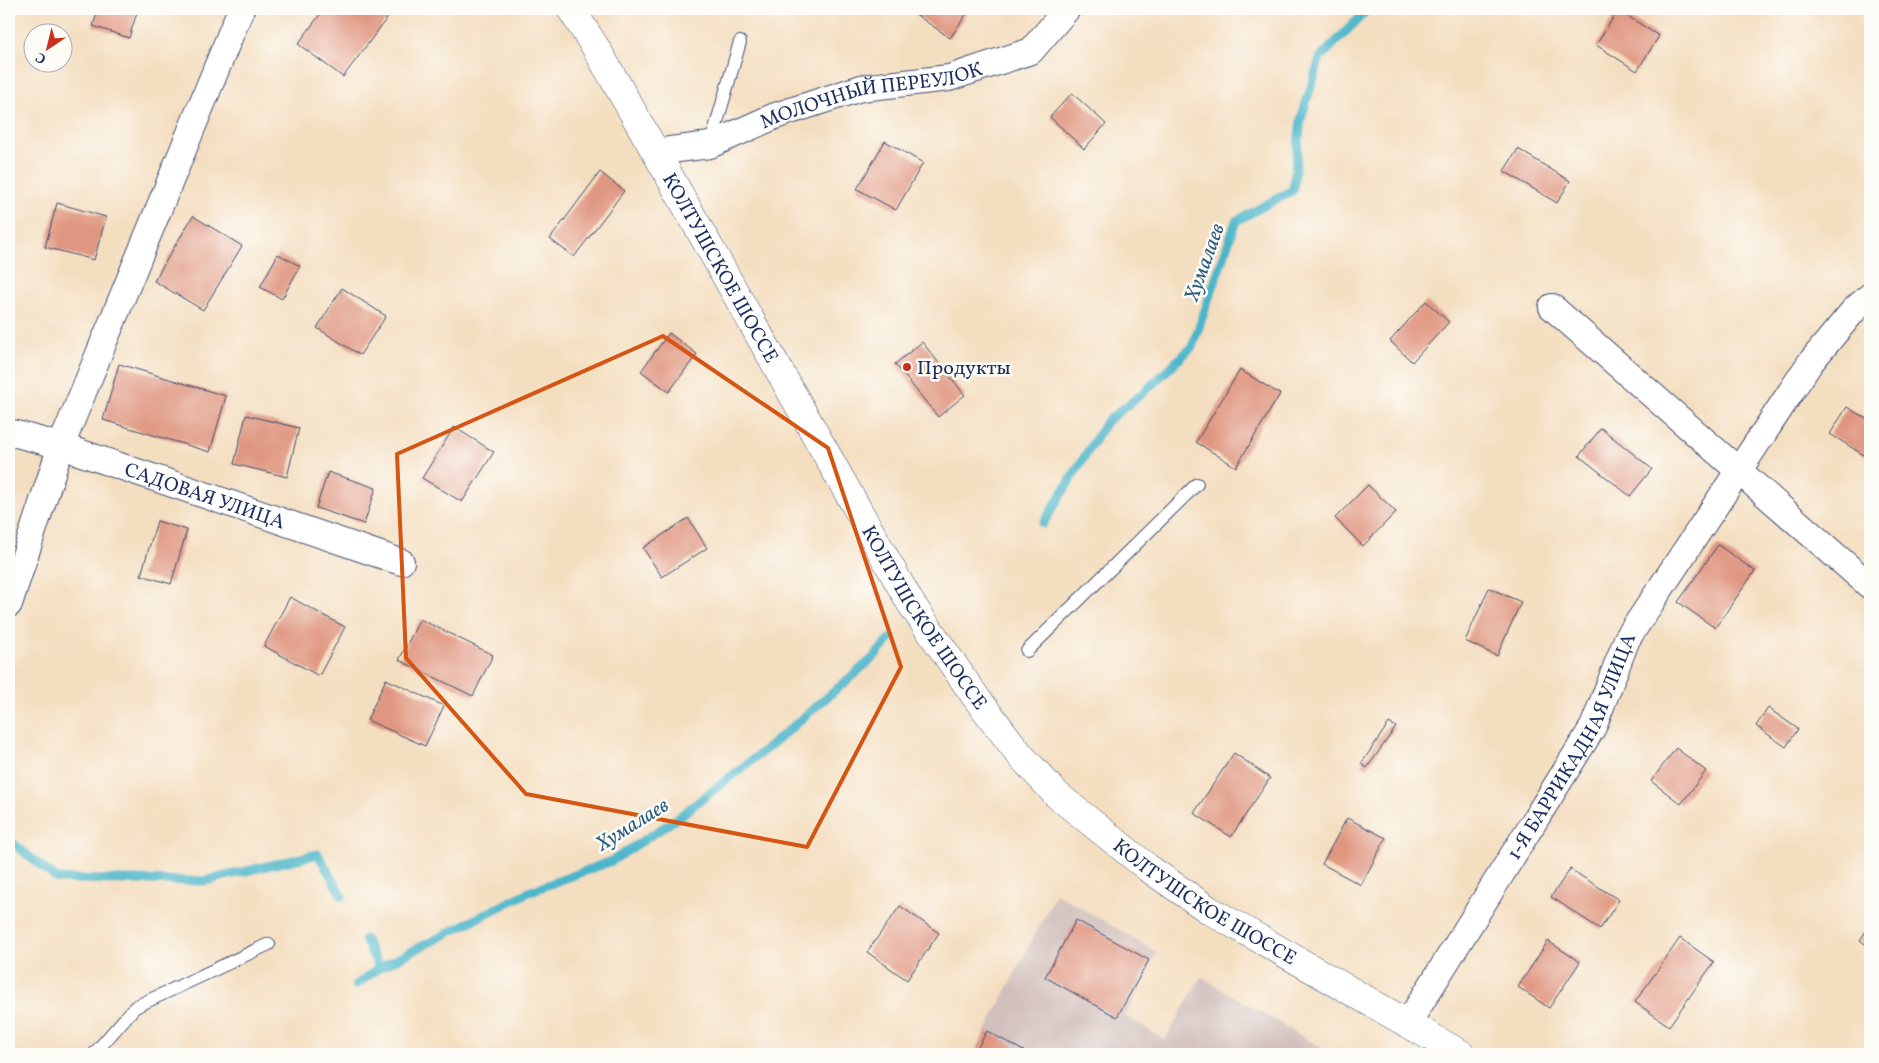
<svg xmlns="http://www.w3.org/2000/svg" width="1879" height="1063" viewBox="0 0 1879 1063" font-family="Vollkorn,serif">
	<rect width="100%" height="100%" fill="#fdfcf7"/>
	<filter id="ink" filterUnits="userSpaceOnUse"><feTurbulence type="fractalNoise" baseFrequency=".02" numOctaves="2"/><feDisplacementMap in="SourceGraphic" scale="10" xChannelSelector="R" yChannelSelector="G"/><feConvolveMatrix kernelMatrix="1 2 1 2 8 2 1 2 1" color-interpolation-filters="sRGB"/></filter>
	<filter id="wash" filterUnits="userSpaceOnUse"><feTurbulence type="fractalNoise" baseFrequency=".0096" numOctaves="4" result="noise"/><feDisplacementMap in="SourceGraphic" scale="20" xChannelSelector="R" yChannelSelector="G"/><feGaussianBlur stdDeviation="1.12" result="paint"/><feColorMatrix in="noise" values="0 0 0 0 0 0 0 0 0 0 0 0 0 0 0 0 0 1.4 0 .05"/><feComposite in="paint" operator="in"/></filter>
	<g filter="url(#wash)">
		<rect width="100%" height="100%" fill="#f4dec0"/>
		<path fill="#d1bfbd" d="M1056,893L1157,952L1126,1016L1165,1040L1201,977L1322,1048L1318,1054H974Z"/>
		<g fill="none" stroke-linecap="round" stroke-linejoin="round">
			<g stroke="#4cb5ca" stroke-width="9">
				<path d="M1043,524L1106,422L1143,393L1192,347L1236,221L1293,190L1301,119L1320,58L1368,9"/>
				<path d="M9,840L57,879L204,881L318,854L342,896"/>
				<path d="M365,939L379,968"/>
				<path d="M356,985L379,968L531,891L612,861L679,817L771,745L872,659L891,638"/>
			</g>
		</g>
		<g id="blocks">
			<g fill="#e09781">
				<path d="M98,9H138L129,38L93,26Z"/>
				<path d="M324,9H385L391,13L343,77L298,44Z"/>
				<path d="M908,9H970L950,38Z"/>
				<path d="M1618,10L1659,36L1637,71L1596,45Z"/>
				<path d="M1072,93L1106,124L1084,149L1050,117Z"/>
				<path d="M885,141L923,163L896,210L857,189Z"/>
				<path d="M1518,149L1570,181L1557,203L1504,171Z"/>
				<path d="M600,172L624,191L574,257L550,239Z"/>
				<path d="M57,203L106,217L94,260L45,247Z"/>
				<path d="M193,216L242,246L203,310L154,281Z"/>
				<path d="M278,254L300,266L282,299L260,287Z"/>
				<path d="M342,288L386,316L360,355L317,328Z"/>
				<path d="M1426,301L1449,322L1412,362L1390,341Z"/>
				<path d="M669,333L697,354L669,392L641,371Z"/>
				<path d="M922,342L965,395L938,417L895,364Z"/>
				<path d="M119,364L226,396L210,452L103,420Z"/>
				<path d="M1240,370L1280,394L1236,467L1196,442Z"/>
				<path d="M1847,407L1870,421V459L1830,434Z"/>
				<path d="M246,415L299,428L287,477L234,464Z"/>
				<path d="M454,427L494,452L462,502L422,478Z"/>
				<path d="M1601,428L1652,469L1630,496L1579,456Z"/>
				<path d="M328,472L376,488L364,524L316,508Z"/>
				<path d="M1368,485L1396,512L1363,546L1335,518Z"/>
				<path d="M688,518L707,548L662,577L643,548Z"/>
				<path d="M157,521L187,530L171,584L141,575Z"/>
				<path d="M1718,545L1755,571L1715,628L1678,602Z"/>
				<path d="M1489,588L1521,602L1497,656L1465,641Z"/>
				<path d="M290,597L345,627L319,676L264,646Z"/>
				<path d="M420,619L493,655L473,696L399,660Z"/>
				<path d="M386,679L444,706L425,746L367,720Z"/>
				<path d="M1768,708L1798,729L1786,747L1756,726Z"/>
				<path d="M1389,723L1396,727L1367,768L1361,764Z"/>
				<path d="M1676,748L1706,771L1681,804L1651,781Z"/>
				<path d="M1234,753L1270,778L1231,837L1194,813Z"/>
				<path d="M1347,818L1386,838L1361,885L1322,864Z"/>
				<path d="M1570,869L1619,900L1600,929L1551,897Z"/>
				<path d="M900,906L939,933L907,980L867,952Z"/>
				<path d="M1076,920L1149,960L1117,1017L1045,977Z"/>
				<path d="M1870,925V948L1860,940Z"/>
				<path d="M1680,938L1714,962L1669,1026L1635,1002Z"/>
				<path d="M1548,941L1580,962L1549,1008L1518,987Z"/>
				<path d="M987,1031L1029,1054H974Z"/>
			</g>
		</g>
	</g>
	<g filter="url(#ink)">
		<use href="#blocks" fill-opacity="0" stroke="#3c496d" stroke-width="1"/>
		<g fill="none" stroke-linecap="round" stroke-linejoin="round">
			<defs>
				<g id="service">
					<path d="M711,143L740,42"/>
					<path d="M1027,651L1197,484"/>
					<path d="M94,1054L135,1007L269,944"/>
				</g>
				<g id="minor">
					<path id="s1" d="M659,158L670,150L710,145L775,116L861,88L949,78L1031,51L1067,9"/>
					<path d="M1552,307L1870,586"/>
					<path id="s2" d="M9,432L61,446L401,562"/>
					<path d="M9,604L61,446L241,9"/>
					<path id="s3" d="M1408,1023L1593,727L1627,639L1810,363L1854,310L1870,296"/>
				</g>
				<g id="secondary">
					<path id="s4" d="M571,9L596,48L659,158L910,602L975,696L1021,756L1057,795L1148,868L1209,910L1461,1054"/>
				</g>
			</defs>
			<use href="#service" stroke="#3c496d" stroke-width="14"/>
			<use href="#minor" stroke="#3c496d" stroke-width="28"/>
			<use href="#secondary" stroke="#3c496d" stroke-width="29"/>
			<use href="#service" stroke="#fff" stroke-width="12"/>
			<use href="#minor" stroke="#fff" stroke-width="26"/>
			<use href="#secondary" stroke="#fff" stroke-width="28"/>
		</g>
	</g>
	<path fill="none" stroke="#d45514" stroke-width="4" stroke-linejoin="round" d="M663,336L828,448L901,667L807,847L526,794L406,658L397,454Z"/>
	<circle fill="#c8321e" stroke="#fdfcf7" stroke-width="2" cx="907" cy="367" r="5"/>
	<g text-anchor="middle" stroke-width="5" stroke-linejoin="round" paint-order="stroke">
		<g font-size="20" fill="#1b2f5e" stroke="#fdfcf7">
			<text dy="7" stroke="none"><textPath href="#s1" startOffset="224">МОЛОЧНЫЙ ПЕРЕУЛОК</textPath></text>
			<text dy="7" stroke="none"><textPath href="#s4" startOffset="299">КОЛТУШСКОЕ ШОССЕ</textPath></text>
			<text dy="7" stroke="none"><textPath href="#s2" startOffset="206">САДОВАЯ УЛИЦА</textPath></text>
			<text dy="7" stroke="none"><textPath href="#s4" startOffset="704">КОЛТУШСКОЕ ШОССЕ</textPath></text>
			<text dy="7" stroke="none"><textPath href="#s3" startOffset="322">1-Я БАРРИКАДНАЯ УЛИЦА</textPath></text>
			<text dy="7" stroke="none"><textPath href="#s4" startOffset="1109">КОЛТУШСКОЕ ШОССЕ</textPath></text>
		</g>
		<g font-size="20" fill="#1b2f5e" stroke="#fdfcf7" text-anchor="start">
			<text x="917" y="374">Продукты</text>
		</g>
		<g font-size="21" font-style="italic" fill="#2c5e84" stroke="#fdfcf7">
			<text transform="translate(1204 262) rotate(-70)" y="7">Хумалаев</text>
			<text transform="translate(632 824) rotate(-32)" y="7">Хумалаев</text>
		</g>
	</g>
	<rect width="1879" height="1063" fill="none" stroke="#fdfcf7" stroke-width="30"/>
	<g transform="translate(48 48) rotate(215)"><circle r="24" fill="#fdfcf7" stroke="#a3aaba"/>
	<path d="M0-4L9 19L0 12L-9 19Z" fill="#c8321e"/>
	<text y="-8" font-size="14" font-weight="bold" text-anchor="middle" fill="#1b2f5e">С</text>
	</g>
</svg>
